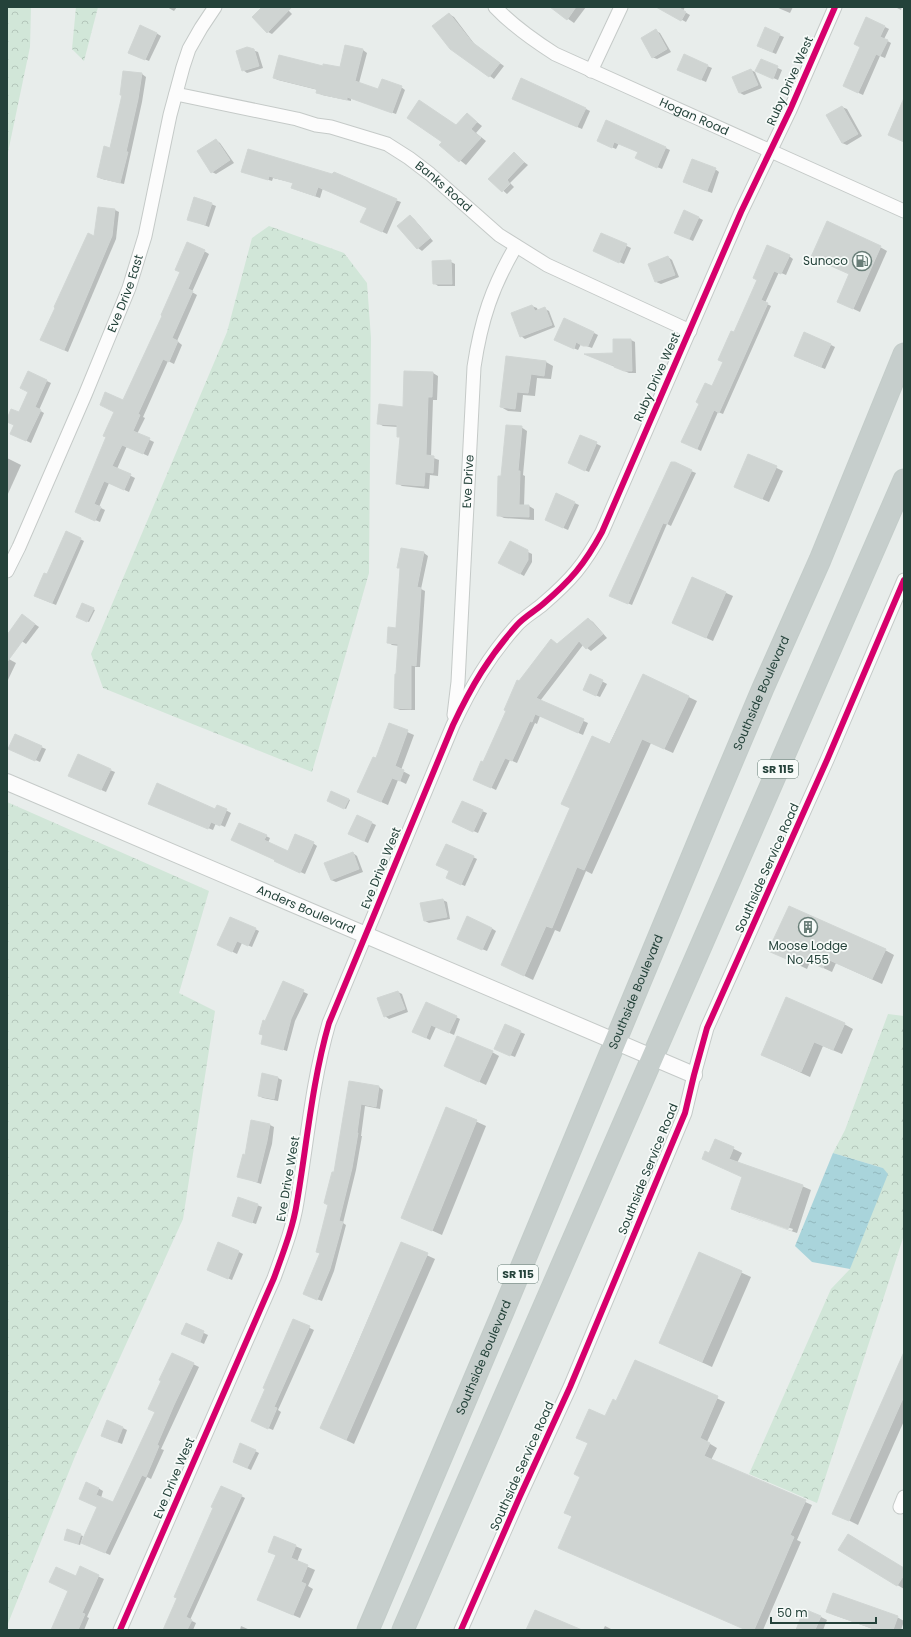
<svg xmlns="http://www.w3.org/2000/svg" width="911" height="1637" viewBox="0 0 911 1637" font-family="Poppins,sans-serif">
	<defs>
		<pattern id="forest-crowns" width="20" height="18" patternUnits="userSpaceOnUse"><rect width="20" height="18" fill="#d1e6d8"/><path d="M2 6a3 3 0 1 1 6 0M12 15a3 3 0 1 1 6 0" fill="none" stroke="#b3c6ba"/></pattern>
		<pattern id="water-ripples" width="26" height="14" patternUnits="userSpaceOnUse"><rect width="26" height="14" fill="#a9d4db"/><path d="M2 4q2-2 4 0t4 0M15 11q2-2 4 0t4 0" fill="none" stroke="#91b7bd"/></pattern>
	</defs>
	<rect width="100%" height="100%" fill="#e8edeb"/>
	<g fill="url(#forest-crowns)">
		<path d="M7,7H31L30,47L7,157Z"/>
		<path d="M76,7H98L84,61L72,49Z"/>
		<path d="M269,226L344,253L367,283L371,338L369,573L312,772L103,688L91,654L227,332L252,238Z"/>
		<path d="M7,802L209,891L179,993L215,1011L183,1219L76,1454L7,1626Z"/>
		<path d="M888,1014L904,1016V1235L817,1503L749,1474L831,1289L850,1269L883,1168L833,1153L845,1130Z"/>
	</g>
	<path fill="url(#water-ripples)" d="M833,1153L883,1168L888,1174L850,1269L812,1262L795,1246Z"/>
	<g fill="#0003">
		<path d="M167,7H177L174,11Z"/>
		<path d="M264,7H285L292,14L272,34L268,32Z"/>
		<path d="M551,7H586L574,23Z"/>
		<path d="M665,7H685L683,11L690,15L686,22L663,10Z"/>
		<path d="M776,7H793L790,13Z"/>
		<path d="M895,7H902L901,10Z"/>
		<path d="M449,14L454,17L476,46L504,66L494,79L451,48Z"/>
		<path d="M885,27L889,29L884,39L891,43L885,58L880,56L863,95L848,88Z"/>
		<path d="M656,31L660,33L671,52L657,59L652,57Z"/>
		<path d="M156,33L161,36L149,61L132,54Z"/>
		<path d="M779,35L784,37L776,54L762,48Z"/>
		<path d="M253,50L258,52L263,68L247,73L243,70Z"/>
		<path d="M363,50L367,53L359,83L379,91L401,87L405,90L396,114L351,98V101L322,95L317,92L318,90L278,80L274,78L323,68L341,69Z"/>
		<path d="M684,56L712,68L706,82L683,72Z"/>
		<path d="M761,60L782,70L778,80L759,72Z"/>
		<path d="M751,70L755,72L762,88L744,95L740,93Z"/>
		<path d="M142,74L146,77L142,102L124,184L102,179L98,177L111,149L123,96L121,95Z"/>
		<path d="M513,99L586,109L590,111L582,129Z"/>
		<path d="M842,107L847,109L862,136L847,145L842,143L827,115Z"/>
		<path d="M467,114L482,126L476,133L486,141L466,165L441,145Z"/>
		<path d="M606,121L670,150L662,169L640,160L639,152L619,143L616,149L602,143Z"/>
		<path d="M216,140L220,143L234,163L216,174L212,172Z"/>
		<path d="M249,150L401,202L387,234L366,224L368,208L323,188L320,198L297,190L292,188L294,183L273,178L272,181L242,172Z"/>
		<path d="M514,154L528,165L510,183L514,187L507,194L490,179Z"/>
		<path d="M715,169L719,172L712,193L688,184Z"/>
		<path d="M211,204L216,206L209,227L188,219Z"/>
		<path d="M115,210L119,212L116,239L68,352L46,342L95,237Z"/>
		<path d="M410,216L414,219L433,241L422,251L418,248Z"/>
		<path d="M699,218L703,220L693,241L680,235Z"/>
		<path d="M602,234L631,248L624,264L598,253Z"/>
		<path d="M880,247L887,251L860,312L845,305Z"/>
		<path d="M204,251L209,254L192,292L197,295L177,341L182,345L174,364L168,361L143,417L145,418L137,434L154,442L148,456L127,446L117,469L135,478L129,492L109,483L99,507L105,510L100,522L81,514L124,402Z"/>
		<path d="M789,256L793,259L786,275L779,272L765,303L771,306L723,414L718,412L701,451L687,444L713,387L758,280Z"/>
		<path d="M668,257L672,260L679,277L661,284L656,282L650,264Z"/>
		<path d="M451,262L455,264V286H438L434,283Z"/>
		<path d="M532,306L537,308L538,311L545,309L549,311L555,327L525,339L521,336Z"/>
		<path d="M594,333L598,335L592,348L581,344L578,350L559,342Z"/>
		<path d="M614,340H631L635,342L636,373H629L590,356L614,354Z"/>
		<path d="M831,345L835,347L825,369L799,358Z"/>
		<path d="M507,357L546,362L553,366L551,379L537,378L535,396L523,395L521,412L508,411L501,407Z"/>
		<path d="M28,372L51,383L39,410L44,413L31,443L16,436L29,392Z"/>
		<path d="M433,373L438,376L437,400H433L431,457L439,460L438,476L430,475L429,489L402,486L397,483L401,438L398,436V427L383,426L378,423L404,408Z"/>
		<path d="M521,427L527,431L523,475L525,476L524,506H529L534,509V520L504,518L498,515L502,477Z"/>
		<path d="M581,436L601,446L589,472L573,465Z"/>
		<path d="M749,455L783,471L769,502L735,487Z"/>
		<path d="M7,458L21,465L7,496Z"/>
		<path d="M691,471L696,473L671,526L667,524L632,605L615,598Z"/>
		<path d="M557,495L579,505L568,530L550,522Z"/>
		<path d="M80,539L84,541L56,605L39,598L47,576Z"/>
		<path d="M510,543L532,554V562L524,576L500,563Z"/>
		<path d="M424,553L428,556L421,589L425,591L420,667H415V710H400L395,708L399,646L392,645L388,642L396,629L401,569L398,567Z"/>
		<path d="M692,578L733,596L713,641L673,623Z"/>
		<path d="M83,604L95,610L89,622L77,616Z"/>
		<path d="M26,618L39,627L26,644L10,633Z"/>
		<path d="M589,619L593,622L607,638L591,651L583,645L540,701L588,723L583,735L540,716L537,724L535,723L517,763L510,760L496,790L479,782L484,764L520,682L558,645Z"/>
		<path d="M7,658L16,663L7,682Z"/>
		<path d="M591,675L607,684L600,697L588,692Z"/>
		<path d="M643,675L697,701L673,753L651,743L592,874L586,871L560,932L555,930L533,980L502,965Z"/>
		<path d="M389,724L414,735L401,770L410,775L406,784L398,780L388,805L365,795Z"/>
		<path d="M41,747L46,749L40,762L13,750Z"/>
		<path d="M110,770L115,772L106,792L74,778Z"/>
		<path d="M332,792L350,800L346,809L328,800Z"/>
		<path d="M154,806L216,810L218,806L231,813L225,827L216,823L213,830Z"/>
		<path d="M482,811L487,813L478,833L458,824Z"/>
		<path d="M357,816L376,825L368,843L353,836Z"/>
		<path d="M266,836L270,838L268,843L288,852L313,843L317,846L305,874L280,863L276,860L236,842Z"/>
		<path d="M353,853L357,856L363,872L336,882L331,880Z"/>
		<path d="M473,857L477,859L465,886L451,880L450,871Z"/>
		<path d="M443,900L447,902L450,919L429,923L425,921Z"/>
		<path d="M491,928L496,931L487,951L462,941Z"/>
		<path d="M255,929L259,931L252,947L242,943L237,954L223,947Z"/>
		<path d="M885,950L894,955L882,984L836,963L832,972L810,962L807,969L770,951Z"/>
		<path d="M283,982L308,994L295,1021L287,1051L262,1043L264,1036L260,1034Z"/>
		<path d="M398,992L402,994L408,1012L389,1019L385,1016Z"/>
		<path d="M426,1003L460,1019L454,1035L436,1027L430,1040L418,1034Z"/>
		<path d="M844,1024L853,1029L842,1054L823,1046L810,1077L762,1055Z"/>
		<path d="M520,1032L525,1034L515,1057L500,1051Z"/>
		<path d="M492,1052L499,1056L486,1085L445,1066Z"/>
		<path d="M263,1075L278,1078L282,1080L278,1101L263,1098L259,1096Z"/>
		<path d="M350,1082L379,1087L383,1090L380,1109L365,1106L361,1136H362L356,1170L343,1223L346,1225L334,1271L322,1301L308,1296L321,1254L317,1252L329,1205Z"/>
		<path d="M447,1108L486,1126L442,1235L402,1217Z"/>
		<path d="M251,1122L270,1125L274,1127L272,1144L261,1184L238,1176L246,1156Z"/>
		<path d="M716,1140L742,1153L737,1163L802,1186L811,1190L797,1233L740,1214L792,1231L793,1229L740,1211V1213L732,1209L743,1177L710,1154Z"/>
		<path d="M239,1198L262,1207L256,1224L233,1216Z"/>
		<path d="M401,1243L435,1259L354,1444L321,1428Z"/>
		<path d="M239,1252L243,1254L232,1280L208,1270Z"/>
		<path d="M699,1253L751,1277L712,1367L660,1343Z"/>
		<path d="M293,1320L314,1330L278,1410L281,1412L273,1430L256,1423Z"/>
		<path d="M187,1325L208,1335L204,1344L187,1336Z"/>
		<path d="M173,1354L199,1367L161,1449L164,1450L151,1479L147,1477L110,1555L87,1545L98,1507L85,1501L98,1488L103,1491L101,1498L113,1503L156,1412Z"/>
		<path d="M904,1354V1421L858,1525L834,1513Z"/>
		<path d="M636,1361L725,1402L707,1442L717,1448L711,1460L812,1505L797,1540L801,1542L763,1630H746L566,1513L606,1417L617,1402Z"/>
		<path d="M108,1421L127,1430L122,1444L106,1438Z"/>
		<path d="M255,1451L259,1453L251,1470L238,1464Z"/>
		<path d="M241,1496L245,1498L190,1620L196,1623L193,1630H164Z"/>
		<path d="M68,1531L83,1536L80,1545L66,1540Z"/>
		<path d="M275,1537L302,1549L297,1562L315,1570L308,1586L313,1589L300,1618L258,1600L277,1556L269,1551Z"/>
		<path d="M840,1550L904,1569V1589Z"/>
		<path d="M80,1568L104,1579L87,1617L89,1618L84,1630H52Z"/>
		<path d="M827,1611L897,1617L904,1621L901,1630H876L834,1615Z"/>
		<path d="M821,1617L827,1620L823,1630H797Z"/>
		<path d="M241,1626L250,1630H240Z"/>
		<path d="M605,1626L613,1630H603Z"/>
	</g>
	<g fill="#cfd4d2" stroke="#d1d6d4">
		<path d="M262,7H292L267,33L252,17Z"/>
		<path d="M550,7H576L567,20Z"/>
		<path d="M656,7H678L686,12L681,21Z"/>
		<path d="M449,13L472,42L500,63L489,77L450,49L432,26Z"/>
		<path d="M866,17L885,26L880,37L888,40L880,56L876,54L858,93L843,86L860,47L854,44Z"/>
		<path d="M140,25L157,33L145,60L128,53Z"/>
		<path d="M765,27L780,34L772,52L757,46Z"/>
		<path d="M656,29L667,49L652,58L641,38Z"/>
		<path d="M345,45L363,49L355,81L378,89L382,79L402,86L392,113L347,97V100L316,93L317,89L273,78L279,55L323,66V64L340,67Z"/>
		<path d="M247,47L254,49L259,66L242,71L236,51Z"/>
		<path d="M684,54L708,65L701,80L677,70Z"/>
		<path d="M761,59L778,66L773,79L755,71Z"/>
		<path d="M751,69L758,85L739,93L732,77Z"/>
		<path d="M123,71L142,73L138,99L126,152H128L120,183L97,177L104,146L110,148L122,95H120Z"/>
		<path d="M521,78L586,108L577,127L512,99Z"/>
		<path d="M904,98V142L888,135Z"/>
		<path d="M419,100L456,125L467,113L477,122L471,129L481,138L459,162L439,145L442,142L407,118Z"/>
		<path d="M842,106L858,134L842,143L826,115Z"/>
		<path d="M606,120L666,147L657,168L635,158L638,152L614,142L612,148L597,141Z"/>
		<path d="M216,139L230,160L211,173L197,151Z"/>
		<path d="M248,149L332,174L334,172L397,199L382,232L360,222L367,208L318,187L315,196L291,188L293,183L269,176L268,180L241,172Z"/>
		<path d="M514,152L524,162L507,180L510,184L502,192L488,179Z"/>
		<path d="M692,159L716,168L707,191L683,182Z"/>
		<path d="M194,197L212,203L205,225L187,220Z"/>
		<path d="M98,207L115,209L112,236L64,350L40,340L55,308L54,307L88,233L94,236Z"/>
		<path d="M684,210L699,217L689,239L674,233Z"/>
		<path d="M410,215L430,238L417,249L397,226Z"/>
		<path d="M827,221L881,246L853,309L837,302L849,274L811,257Z"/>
		<path d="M601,233L627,244L619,263L593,251Z"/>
		<path d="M187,242L205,250L188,289L193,291L172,338L178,341L169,362L163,359L138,414L140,415L133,431L150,438L143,454L122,445L112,466L131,474L124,490L104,481L94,504L101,507L95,521L75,512L106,437L103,436L114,412L100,405L105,392L123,400L162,316L161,315L180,272L175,270Z"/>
		<path d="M767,245L790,255L781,274L774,271L761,300L768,303L719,413L714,410L697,449L681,442L699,404L696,402L705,383L712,386L723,362L718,360L731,331L734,332L757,280L753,278Z"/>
		<path d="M668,256L675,275L655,282L648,264Z"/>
		<path d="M451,260L452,284H433L432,261Z"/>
		<path d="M532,305L535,311L545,307L552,325L520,337L511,313Z"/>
		<path d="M564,318L594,332L588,346H583L576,342L574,349L554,340Z"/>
		<path d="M804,332L831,344L821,367L794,356Z"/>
		<path d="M613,339H631L632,371H624L614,367V365H611L584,354L613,353Z"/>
		<path d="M506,356L546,361L544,376L531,374L528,393L517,392L515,409L500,407Z"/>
		<path d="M28,371L47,380L35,407L41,410L26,441L10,434L14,425L7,422V419L11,409L19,412L28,392L20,388Z"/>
		<path d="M404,371L433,372L432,397H428L426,455L434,456L433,473L425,472L424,486L396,484L400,437H397V425L377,424L379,404L403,407Z"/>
		<path d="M506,425L522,426L518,471H520L519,505H529V517L497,516L498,476H501Z"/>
		<path d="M580,435L597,442L585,471L568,463Z"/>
		<path d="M748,454L777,466L762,499L734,487Z"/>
		<path d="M671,462H675L692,470L667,524L663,523L628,604L609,596Z"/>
		<path d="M556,493L575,502L563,528L545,520Z"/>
		<path d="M66,531L81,538L52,603L34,596L44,573L47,574Z"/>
		<path d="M510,541L528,550V560L520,574L498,563Z"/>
		<path d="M401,548L424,552L417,587L421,588L416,666L411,665V709L394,708L395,674H396L398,644L387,643L388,627L396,628L400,568H397Z"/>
		<path d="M692,577L726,592L706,638L672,623Z"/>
		<path d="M82,603L94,608L87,622L76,617Z"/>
		<path d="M22,614L35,624L7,662V635Z"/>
		<path d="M588,618L603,634L586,649L579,641L536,698L584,719L578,733L535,714L532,722L530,721L512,761L505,758L491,788L473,780L481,761L483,762L506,711L504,710L517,680L519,681L551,639L557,644Z"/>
		<path d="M590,674L603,680L596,696L583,690Z"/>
		<path d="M643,674L689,696L664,749L642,739L584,870L577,867L552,928L546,926L524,976L501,965L570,808L561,804L592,736L610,744Z"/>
		<path d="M389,723L408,730L395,766L404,770L400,781L392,778L381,802L357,792L373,757L376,758Z"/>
		<path d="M15,734L42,746L35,761L8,749Z"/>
		<path d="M78,754L111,769L101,790L68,776Z"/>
		<path d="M157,783L215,809L217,805L227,809L220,826L211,822L208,829L148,804Z"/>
		<path d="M331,791L349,799L344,809L327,801Z"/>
		<path d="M462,801L483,810L473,832L452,822Z"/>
		<path d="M357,815L372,822L364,841L348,834Z"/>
		<path d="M239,823L267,835L264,840L288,851L295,834L314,842L300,873L274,861L275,860L231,840Z"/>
		<path d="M446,844L474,856L461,885L446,878L449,871L436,865Z"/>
		<path d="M353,852L359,869L331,880L324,863Z"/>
		<path d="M443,899L447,917L424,921L420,903Z"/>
		<path d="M789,906L886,949L872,979L827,959L823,968L801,958L798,964L768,951Z"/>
		<path d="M467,916L492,928L482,950L457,939Z"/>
		<path d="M230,917L256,928L248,946L237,941L232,952L217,945Z"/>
		<path d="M283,981L304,990L291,1019L283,1050L261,1044L263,1035L259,1034L263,1020L265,1021Z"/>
		<path d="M398,991L405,1009L384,1017L377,998Z"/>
		<path d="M786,997L845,1023L833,1050L814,1042L801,1072L761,1055Z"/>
		<path d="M426,1002L457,1016L449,1033L431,1025L426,1038L412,1032Z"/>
		<path d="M505,1024L521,1031L510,1056L494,1049Z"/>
		<path d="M457,1036L493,1051L479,1082L444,1066Z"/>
		<path d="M262,1073L278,1077L274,1099L258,1096Z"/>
		<path d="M349,1081L379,1086L376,1107L361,1104L357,1133H358L352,1168L339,1221L343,1222L330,1269L317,1300L303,1294L320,1253L316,1252L328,1205L324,1203L332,1172H334Z"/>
		<path d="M446,1107L477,1120L432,1231L401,1218Z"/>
		<path d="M251,1120L270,1124L267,1141L257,1182L237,1177L243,1154L245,1155Z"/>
		<path d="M715,1139L734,1147L729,1159L803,1185L788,1229L731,1209L742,1177L702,1159L705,1151L709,1153Z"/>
		<path d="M238,1197L258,1204L252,1223L232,1216Z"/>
		<path d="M218,1242L239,1251L228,1279L207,1270Z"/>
		<path d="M401,1242L428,1253L346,1440L320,1428L356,1348Z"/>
		<path d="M699,1252L742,1271L702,1362L659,1343Z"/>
		<path d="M293,1319L310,1326L274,1407L277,1408L268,1429L251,1421L265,1389L263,1388Z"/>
		<path d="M186,1323L204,1331L200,1342L181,1334Z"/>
		<path d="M904,1352V1396L849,1521L832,1514Z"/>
		<path d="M172,1353L194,1363L174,1405L157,1445L159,1446L146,1477L142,1475L105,1553L81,1543L97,1507L79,1499L86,1482L99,1488L96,1495L113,1502L155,1412L148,1409L161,1381L159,1380Z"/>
		<path d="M635,1360L718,1396L700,1438L710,1443L704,1456L806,1500L790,1535L794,1537L754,1630H746L558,1548L572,1516L564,1513L580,1477L574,1474L588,1443L576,1438L589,1409L605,1416L613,1399L616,1401Z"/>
		<path d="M107,1420L123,1427L117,1442L101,1436Z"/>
		<path d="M240,1443L256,1450L247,1468L233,1462Z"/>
		<path d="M221,1486L242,1495L186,1617L192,1620L187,1630H163L177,1598L174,1597L213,1508L211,1507Z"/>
		<path d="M67,1529L81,1534L78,1544L64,1540Z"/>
		<path d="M848,1534L904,1568V1575L897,1586L838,1550Z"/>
		<path d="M274,1536L296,1545L291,1558L308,1565L301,1582L306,1584L293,1615L257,1600L276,1555L268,1552Z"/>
		<path d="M80,1566L99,1575L82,1613L85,1614L78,1630H51L68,1591L49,1582L56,1567L76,1576Z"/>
		<path d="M833,1593L898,1616L893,1630H877L826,1612Z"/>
		<path d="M804,1609L821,1616L815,1630H796Z"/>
		<path d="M535,1610L582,1630H526Z"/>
	</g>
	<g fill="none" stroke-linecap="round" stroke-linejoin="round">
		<defs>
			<g id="minor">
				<path id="s1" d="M495,7C513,26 533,40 555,54L904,211"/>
				<path d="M591,71L621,7"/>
				<path id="s2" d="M176,94L297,119L316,125L331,127L387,144L409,158L430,174L499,235L547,265L690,331"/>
				<path id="s3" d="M7,571L19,547L85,395L129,288L145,236L170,115L183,67L189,49L201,28L215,7"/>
				<path id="s4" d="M454,715L458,682L474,367C481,320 492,287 516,246"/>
				<path d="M900,1507L904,1497"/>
				<path d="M120,1630L274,1278C283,1253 293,1228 297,1202C307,1143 312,1082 329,1023L453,725C471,687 489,656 517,625C524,617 535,611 543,604C571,580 584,565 602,532L741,212L790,110L835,7"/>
				<path d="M461,1630L520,1496L570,1387L685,1113L694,1075L707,1028L827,760L904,580"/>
			</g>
			<g id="tertiary">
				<path id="s5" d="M7,782L694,1075"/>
			</g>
			<g id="trunk">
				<path id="s6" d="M368,1630L502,1314L714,804L763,688L820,560L904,354"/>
				<path d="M403,1630L904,480"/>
			</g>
		</defs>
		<use href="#minor" stroke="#c5cac8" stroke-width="15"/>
		<use href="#tertiary" stroke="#c5cac8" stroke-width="18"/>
		<use href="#trunk" stroke="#c3ccc9" stroke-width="23"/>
		<use href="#minor" stroke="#fcfcfc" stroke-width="13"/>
		<use href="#tertiary" stroke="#fcfcfc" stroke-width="16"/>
		<use href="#trunk" stroke="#c6cecc" stroke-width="21"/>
		<defs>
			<g id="cycleway">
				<path d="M120,1630L274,1278C283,1253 293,1228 297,1202C307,1143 312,1082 329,1023L453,725C471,687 489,656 517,625C524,617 535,611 543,604C571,580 584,565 602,532L741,212L790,110L835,7"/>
				<path d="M461,1630L520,1496L570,1387L685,1113L694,1075L707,1028L827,760L904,580"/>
			</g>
		</defs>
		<use href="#cycleway" stroke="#f7fbf9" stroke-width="8"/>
		<use href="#cycleway" stroke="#d6006c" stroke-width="6"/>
	</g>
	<defs>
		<symbol id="fuel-ring" viewBox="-11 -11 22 22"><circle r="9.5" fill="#f7fbf9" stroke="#697e78" stroke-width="1.5"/><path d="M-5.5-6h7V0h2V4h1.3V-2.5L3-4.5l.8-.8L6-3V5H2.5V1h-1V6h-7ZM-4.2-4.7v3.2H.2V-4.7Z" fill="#697e78"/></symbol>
		<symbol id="building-ring" viewBox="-11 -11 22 22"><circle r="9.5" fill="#f7fbf9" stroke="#697e78" stroke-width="1.5"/><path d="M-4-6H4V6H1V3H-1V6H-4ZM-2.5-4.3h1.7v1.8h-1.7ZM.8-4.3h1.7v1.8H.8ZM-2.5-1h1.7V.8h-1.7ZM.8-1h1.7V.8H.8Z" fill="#697e78"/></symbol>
	</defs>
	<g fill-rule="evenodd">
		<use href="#fuel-ring" x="851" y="250" width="22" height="22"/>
		<use href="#building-ring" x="797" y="916" width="22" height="22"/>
	</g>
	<g text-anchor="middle" stroke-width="3.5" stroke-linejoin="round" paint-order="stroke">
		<g fill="#f7fbf9" stroke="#637a73" stroke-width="1">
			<rect x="758" y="760" width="40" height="18" rx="3"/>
			<rect x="498" y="1265" width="40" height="18" rx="3"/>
		</g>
		<g font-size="11" font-weight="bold" fill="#24423a">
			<text x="778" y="773">SR 115</text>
			<text x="518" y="1278">SR 115</text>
		</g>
		<g font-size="12" fill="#24423a" stroke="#f7fbf9">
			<text transform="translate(790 81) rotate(-66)" y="4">Ruby Drive West</text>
			<text dy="4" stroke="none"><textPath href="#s1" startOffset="229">Hogan Road</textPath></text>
			<text dy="4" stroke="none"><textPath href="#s2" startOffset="288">Banks Road</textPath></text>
			<text dy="4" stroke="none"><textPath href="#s3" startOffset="302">Eve Drive East</textPath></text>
			<text transform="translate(657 377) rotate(-66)" y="4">Ruby Drive West</text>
			<text dy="4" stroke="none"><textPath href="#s4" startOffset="234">Eve Drive</textPath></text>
			<text dy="4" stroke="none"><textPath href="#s6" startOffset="1016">Southside Boulevard</textPath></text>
			<text transform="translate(381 868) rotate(-68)" y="4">Eve Drive West</text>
			<text transform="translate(767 868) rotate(-66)" y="4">Southside Service Road</text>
			<text dy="4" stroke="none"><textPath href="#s5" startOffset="325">Anders Boulevard</textPath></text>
			<text dy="4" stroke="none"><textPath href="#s6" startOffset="692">Southside Boulevard</textPath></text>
			<text transform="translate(648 1169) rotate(-68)" y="4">Southside Service Road</text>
			<text transform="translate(288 1179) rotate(-80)" y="4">Eve Drive West</text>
			<text dy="4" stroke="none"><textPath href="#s6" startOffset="296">Southside Boulevard</textPath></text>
			<text transform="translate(522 1466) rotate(-66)" y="4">Southside Service Road</text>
			<text transform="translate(174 1478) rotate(-67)" y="4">Eve Drive West</text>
		</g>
		<g font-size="12" fill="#24423a" stroke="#f7fbf9" text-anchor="end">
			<text x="848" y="265">Sunoco</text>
			<text x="808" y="950" text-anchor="middle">Moose Lodge<tspan x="808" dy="14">No 455</tspan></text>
		</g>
	</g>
	<rect width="911" height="1637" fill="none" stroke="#24423a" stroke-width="16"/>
	<path d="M771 1617v6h105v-6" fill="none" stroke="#24423a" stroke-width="2"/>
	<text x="777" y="1617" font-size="12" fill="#24423a" stroke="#f7fbf9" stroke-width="3" paint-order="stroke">50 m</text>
</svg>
